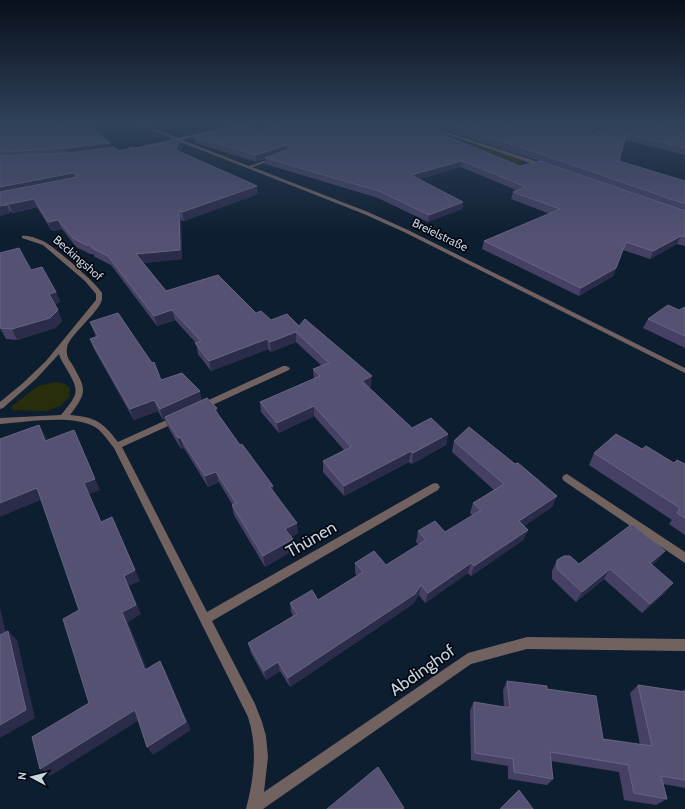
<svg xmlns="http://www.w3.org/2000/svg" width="685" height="809" viewBox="0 0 685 809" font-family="Cabin,sans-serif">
	<rect width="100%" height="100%" fill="#0e1e31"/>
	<g fill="#292e0a">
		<path d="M449,137L526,161L513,166Z"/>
		<path d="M56,382L65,384L70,388L69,397L60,406L46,411L12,410V406L38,386Z"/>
	</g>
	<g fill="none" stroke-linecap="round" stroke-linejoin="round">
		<path fill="#716260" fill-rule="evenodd" d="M273,158L276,159L250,168L246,167Z"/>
		<g fill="#716260" fill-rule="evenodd">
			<path d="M134,123H139L178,138L246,123H253L182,140L368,212L408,230L685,368V373L404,232L364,214L178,141L125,152V150L174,139Z"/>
			<path d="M428,126L530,159L546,166L542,167L428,128L420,130L418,129Z"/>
			<path d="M22,236C29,235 42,240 48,244C59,251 96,283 102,293C102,294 102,298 102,299C100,312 67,337 67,348C66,355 68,359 72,364C86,389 88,391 70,415C95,417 103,422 118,442L173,417L176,416L180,419L179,421L122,447L207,612L432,484L435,483L438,484L440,487L438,490L212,621L255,704L262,722L266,736L268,757L264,792L468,653L527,637L685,639V651L527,649L471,664L263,809H246C254,778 258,748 248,717L114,448C108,441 103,432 95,427C72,414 26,422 0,424V418L61,415C79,393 80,392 66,368C64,364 60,359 59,354L36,379L3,408L0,409V402L23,383L46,361L96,300V294L85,281L43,245L22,238Z"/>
			<path d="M283,366H286L290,368L289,370L206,408H200L199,406L200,404Z"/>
			<path d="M567,474L685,552V563L564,481L562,478L564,475Z"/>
		</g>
	</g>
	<g fill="#464164" fill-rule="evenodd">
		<path d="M0,123H88L110,143L111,147L119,151L182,147L180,152L258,194L184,221L181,220L182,259L143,263L166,291L256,313L271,320L299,326L371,387L369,388L412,428L448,434L446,445L412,464L409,462L344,496L323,472V461L344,450L314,416L279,433L261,412L260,402L314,379L313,369L322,366L296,342L271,352L268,349L211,371L198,354L196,343L175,320L157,326L111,265L95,257L93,254H90L76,247L62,229L52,231L37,207L13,213L10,211V213L0,216ZM48,124H50L56,129H55Z"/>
		<path d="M279,123H464L490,128L492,123H617L593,134L618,123H685V155L625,140L619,161L685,181V246L677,244L650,259L623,250L613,276L579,296L482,249L484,241L550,214L511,199L513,192L516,190L461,167L419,179L463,202L462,209L428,222L378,198L265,164V159L257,162L195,143L194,137L259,131ZM428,125L530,158L540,161L520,166L423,126Z"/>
		<path d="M31,270L56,292L60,302L55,304L62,321L55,328L17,340L6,339L0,328Z"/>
		<path d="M685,307V348L643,328L648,319L679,310Z"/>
		<path d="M90,322L161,380L202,400L217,408L218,415L274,492L298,533L291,537L293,539L294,550L265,567L234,515L232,505V504L219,482L208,487L184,448L181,449L168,427L165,419L163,420L158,411L134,420L94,349L90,339L96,337Z"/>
		<path d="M454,441L515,464L557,496L552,507L524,526L528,530L523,540L471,576L468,573L425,603L419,595L413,604L290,687L280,671L266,680L251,653L248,643L293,616L291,612L290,603L318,600L357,576L355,573V563L386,565L419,545L416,542L418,531L445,532L473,516L470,513L473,503L494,490L452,452Z"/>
		<path d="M642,449L674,463L685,464V535L669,524L672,520L589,465L594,453Z"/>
		<path d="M557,560L579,564L657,561L652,565L665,593L642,613L604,579L576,602L552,579V571Z"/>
		<path d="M507,681L547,689L603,739L640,745L630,693L638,685L682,691L685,689V788L663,784L667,799L656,805L624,800L619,772L551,761L553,779L547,785L508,779V766L471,760L470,710L474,702L504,707L503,690Z"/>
	</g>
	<g fill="#2a2c4a">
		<path d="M3,123H23L0,131V124Z"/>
		<path d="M417,123H429L428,125L418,128Z"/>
		<path d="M606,123H617L587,137L589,131Z"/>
		<path d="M180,139L182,147L178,158L176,150Z"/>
		<path d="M110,143L112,150L70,156L67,148Z"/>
		<path d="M287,145V152L265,158V159L257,162L256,155Z"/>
		<path d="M462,161L461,167L411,182V175Z"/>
		<path d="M73,173L76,181L0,196V187Z"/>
		<path d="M257,186L258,194L184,221L182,212Z"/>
		<path d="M34,199L37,207L13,213L9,204Z"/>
		<path d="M463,202L462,209L428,222L429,215Z"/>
		<path d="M7,205L10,213L0,216V206Z"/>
		<path d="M179,211L181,220L182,259L138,264L136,254Z"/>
		<path d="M58,220L62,229L52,231L48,222Z"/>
		<path d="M681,236L677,244L650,259L653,251Z"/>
		<path d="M626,242L613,276L579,296L581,288Z"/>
		<path d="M56,292L60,302L53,305L49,294Z"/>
		<path d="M58,310L62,321L55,328L17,340L12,329Z"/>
		<path d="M172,310L175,320L157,326L154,316Z"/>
		<path d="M296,332V342L271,352L270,342Z"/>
		<path d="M267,339L268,349L211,371L209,361Z"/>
		<path d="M372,376L371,387L362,391V381Z"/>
		<path d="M200,391L202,402L165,417V419L163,420L160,409Z"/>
		<path d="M154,400L158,411L134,420L130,409Z"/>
		<path d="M314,406V416L279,433L277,423Z"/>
		<path d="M217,408L219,419L215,410Z"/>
		<path d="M39,425L45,435L51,452L45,441Z"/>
		<path d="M74,430L100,490L89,494L106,533L101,522L84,483Z"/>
		<path d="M448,434L446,445L412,464L413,453Z"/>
		<path d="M180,437L184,448L181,449L178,438Z"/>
		<path d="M411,451L409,462L344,496V486Z"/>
		<path d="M216,472L219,482L208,487L205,476Z"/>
		<path d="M273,486L274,496L270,487Z"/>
		<path d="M37,488L43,499L0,517V503Z"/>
		<path d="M557,496L552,507L515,532L519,521Z"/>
		<path d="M112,517L140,581L129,586L141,614L128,622L151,679L145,670L122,612L124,576Z"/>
		<path d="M297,523L298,533L287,539L285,529Z"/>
		<path d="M528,530L523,540L471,576L474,566Z"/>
		<path d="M293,539L294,550L265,567L263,556Z"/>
		<path d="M665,551L657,561L642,573L650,563Z"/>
		<path d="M471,563L468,573L425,603L428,593Z"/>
		<path d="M610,569L604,579L576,602L582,592Z"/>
		<path d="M673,583L665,593L642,613L650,604Z"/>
		<path d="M421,585L419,595L413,604L290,687L288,678Z"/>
		<path d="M0,608L9,645L0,636Z"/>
		<path d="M8,631L17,640L35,718L0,738V725Z"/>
		<path d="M160,661L165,670L191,730L153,755L147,747Z"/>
		<path d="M278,662L280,671L266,680L264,671Z"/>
		<path d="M135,710L141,719L50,776L40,769Z"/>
	</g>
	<g fill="#545172" stroke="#666583">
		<path d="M19,123H46L55,129L59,127L54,123H88L110,143L67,148L0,152V129L14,125Z"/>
		<path d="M279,123H417V124L520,166L540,161L685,211V237L681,236L653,251L626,242L616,268L581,288L484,241L560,209L513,192L526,187L462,161L411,175L463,202L429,215L379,191L265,158L291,148L287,145L256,155L194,137L243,124L259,131Z"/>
		<path d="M442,123H464L490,128L492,123H606L589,131L588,133L593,134L618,123H652L685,131V148L626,134L619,161L685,181V204L532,151Z"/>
		<path d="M672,123H685V126Z"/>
		<path d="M180,139L176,150L257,186L182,212L179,211L180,250L136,254L166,291L218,275L256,313L261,311L271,320L287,314L299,326L305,319L372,376L362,381L412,428L431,418L448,434L413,453L411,451L344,486L323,461L351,447L314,406L277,423L260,402L320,376L313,369L329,363L296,332L270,342L267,339L209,361L195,343L201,341L172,310L154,316L108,256L92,248L90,245H86L73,238L58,220L48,222L34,199L9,204L6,203L7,205L0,206V192L77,177L76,174L73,173L0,187V156L68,153L114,147L119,151L133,147L140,150Z"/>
		<path d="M19,248L31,270L42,267L56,292L49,294L58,310L50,318L12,329L0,328V253Z"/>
		<path d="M668,305L679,310L685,307V336L648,319Z"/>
		<path d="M118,313L152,363L154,362L161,380L182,373L200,391L160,409L154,400L130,409L90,339L98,336L90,322Z"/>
		<path d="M207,398L217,408L215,410L240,445L242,444L273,486L270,487L297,523L285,529L293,539L263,556L232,505L236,503L216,472L205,476L180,437L178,438L165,417Z"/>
		<path d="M39,425L45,441L74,430L95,479L84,483L101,522L112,517L135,570L124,576L136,605L122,612L145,670L160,661L186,722L147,747L135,710L40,769L32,737L89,703L63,619L79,610L37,488L0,503V439Z"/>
		<path d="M469,427L515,464L518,463L557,496L519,521L528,530L474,566L471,563L428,593L421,585L415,594L288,678L278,662L264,671L248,643L297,614L290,603L312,590L318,600L363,572L355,563L374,551L386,565L426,540L418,531L435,521L445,532L481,510L473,503L504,484L454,441Z"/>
		<path d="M616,434L642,449L646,446L674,463L677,460L685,464V518L677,513L680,508L594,453Z"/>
		<path d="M632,524L665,551L650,563L673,583L650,604L610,569L582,592L557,569V560L564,556H570L579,564Z"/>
		<path d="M8,631L26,710L0,725V635Z"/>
		<path d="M507,681L547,686V689L596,696L603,739L652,746L638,685L685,692V780L661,776L667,799L634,793L628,765L550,752L553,779L514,772L513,759L475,753L474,702L510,708Z"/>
		<path d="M378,767L404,808L402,809H327Z"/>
		<path d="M519,790L533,809H500Z"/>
	</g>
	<linearGradient id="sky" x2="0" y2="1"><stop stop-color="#08101b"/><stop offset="0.52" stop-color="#30415a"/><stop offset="1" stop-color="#30415a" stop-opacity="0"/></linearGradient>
	<rect width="685" height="236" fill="url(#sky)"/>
	<g text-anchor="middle" stroke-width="3.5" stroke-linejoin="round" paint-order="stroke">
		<g font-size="12" fill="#c8d3e0" stroke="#030810">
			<text transform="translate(440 235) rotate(26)" y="4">Breielstraße</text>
			<text transform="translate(78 258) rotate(41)" y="4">Beckingshof</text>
		</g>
		<g font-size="17" fill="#c8d3e0" stroke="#030810">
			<text transform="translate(311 539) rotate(-30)" y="6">Thünen</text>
			<text transform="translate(422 670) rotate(-35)" y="6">Abdinghof</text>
		</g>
	</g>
	<g transform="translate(32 777) rotate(277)" stroke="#030810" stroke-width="3" paint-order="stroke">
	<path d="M0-3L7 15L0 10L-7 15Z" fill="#c8d3e0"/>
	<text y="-6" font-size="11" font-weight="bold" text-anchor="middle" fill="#c8d3e0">N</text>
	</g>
</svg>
